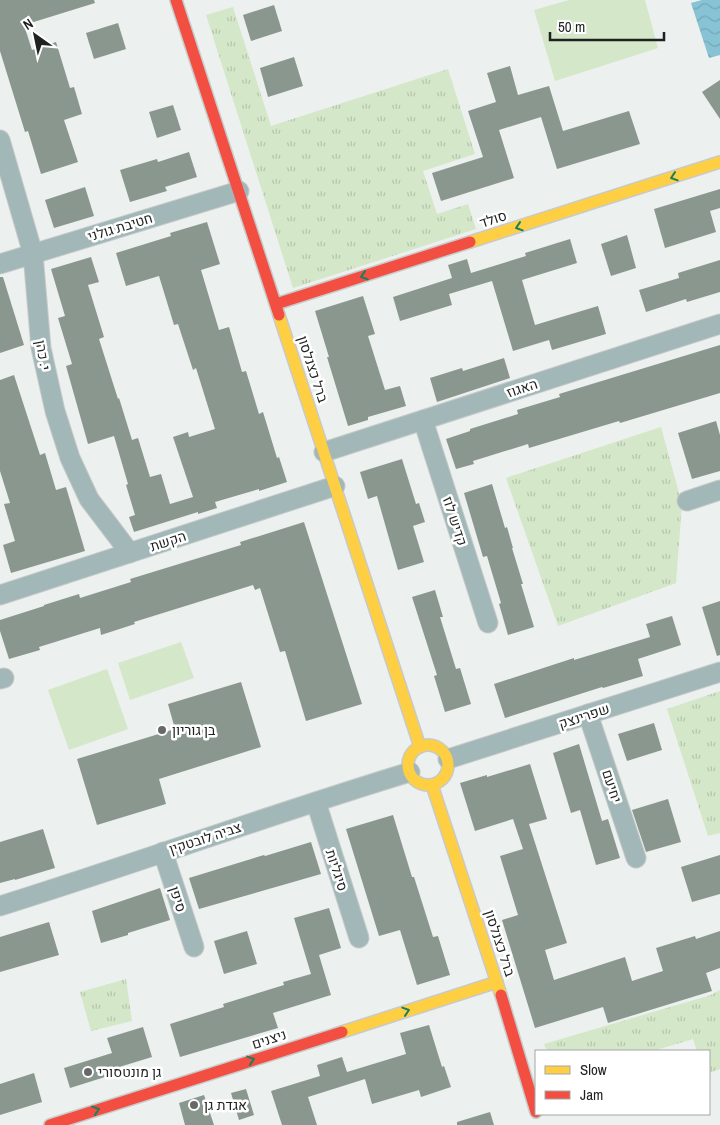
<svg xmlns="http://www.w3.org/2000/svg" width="720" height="1125" viewBox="0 0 720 1125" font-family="'Archivo Narrow',Heebo,sans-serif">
	<defs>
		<pattern id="grass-tufts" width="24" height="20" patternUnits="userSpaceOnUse" patternTransform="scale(1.25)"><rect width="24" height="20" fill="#d4e7c8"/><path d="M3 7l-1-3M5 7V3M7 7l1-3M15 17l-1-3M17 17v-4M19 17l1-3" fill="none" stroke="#b6c6ac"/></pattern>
		<pattern id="water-waves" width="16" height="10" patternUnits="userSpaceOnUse" patternTransform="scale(1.25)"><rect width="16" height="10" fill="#87c3d4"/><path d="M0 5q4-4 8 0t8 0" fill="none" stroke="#74a7b6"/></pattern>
	</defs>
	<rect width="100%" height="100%" fill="#ecf0ee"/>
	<g fill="url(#grass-tufts)">
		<path d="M233,7L271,126L448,69L475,154L423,171L437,214L468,204L476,229L293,288L206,15Z"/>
		<path d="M661,427L682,504L676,583L558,626L506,478Z"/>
		<path d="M720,691V833L708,836L667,709Z"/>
		<path d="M126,979L132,1021L91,1031L80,992Z"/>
		<path d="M720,990V1069L709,1073V1051H697L693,1039L653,1051H547L544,1044L711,995Z"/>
	</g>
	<g fill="#d4e7c8">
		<path d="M569,0H645L658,48L555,81L534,10Z"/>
		<path d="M181,642L194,678L130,700L118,663Z"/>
		<path d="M107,669L128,729L69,750L48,690Z"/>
	</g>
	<path fill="url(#water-waves)" d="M702,0H720V55L709,58L691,3Z"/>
	<g fill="#8a978f">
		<path d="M0,0H94L95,3L24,25L32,50L56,42L70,88L74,87L82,114L64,120L78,162L41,174L28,131L25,132L0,51Z"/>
		<path d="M274,5L282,31L251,41L243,15Z"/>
		<path d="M118,23L126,49L94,59L86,33Z"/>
		<path d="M294,57L303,86L268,97L260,68Z"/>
		<path d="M510,66L518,95L549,86L563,131L629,111L640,144L557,169L541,117L499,130L514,178L441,201L432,173L483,157L468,111L496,102L487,73Z"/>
		<path d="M720,80V119L702,92Z"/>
		<path d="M173,105L181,130L157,138L149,112Z"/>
		<path d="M189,152L197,177L165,187L167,191L130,202L120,170L157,159L158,162Z"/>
		<path d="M85,187L94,216L54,228L45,200Z"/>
		<path d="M720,189V208L710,211L716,232L665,248L654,209Z"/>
		<path d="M207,222L220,264L201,270L219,330L229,327L242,372L246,371L259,414L263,412L277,458L279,457L287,482L259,491V489L215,502L217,508L198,514V512L134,532L129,517L135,515L126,485L128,484L114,436L88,444L66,366L72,364L58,318L65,316L51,269L91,257L99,282L88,285L104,337L99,339L118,399L119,398L132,440L138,438L150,477L161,474L170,504L193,497L173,437L188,432L189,437L215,429L196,368L193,370L178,324L174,325L159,276L126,286L116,253L171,236L170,233Z"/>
		<path d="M627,235L636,268L611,276L601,244Z"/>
		<path d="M570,239L577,263L522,280L535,325L598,306L606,334L552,350L549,340L513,351L492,281L449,294L452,305L400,321L393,297L452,278L448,265L467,259L471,273L526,256L525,253Z"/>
		<path d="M720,260V292L687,302L686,299L646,312L639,290L679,278L678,273Z"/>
		<path d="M0,277H3L24,345L0,353Z"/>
		<path d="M363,296L375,334L368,336L385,390L400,386L406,406L368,417V420L348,426L327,357H329L315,311Z"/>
		<path d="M720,345V393L620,423L619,421L529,448L528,444L473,461L474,464L456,469L446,439L470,431V429L518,414L517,410L560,397L559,394Z"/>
		<path d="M504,358L510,378L437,402L430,378L462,368L463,371Z"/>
		<path d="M14,375L40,455L45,453L56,490L66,487L85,551L11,573L3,545L15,541L4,504L10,503L0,471V380Z"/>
		<path d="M716,421L720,435V471L692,479L678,433Z"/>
		<path d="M402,459L416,504L419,503L425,522L413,526L424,562L398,570L377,496L368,499L360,472Z"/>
		<path d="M492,484L505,528L507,527L513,548H512L523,584H521L534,627L508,635L499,604L501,603L487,556L483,557L464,493Z"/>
		<path d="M304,522L362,704L306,721L285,651L280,652L260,588L255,590L253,585L134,622L135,624L101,635L100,628L39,647L40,650L9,659L0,631V620L44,606V605L79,594L80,598L131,582L130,579L241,545L240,542Z"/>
		<path d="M435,590L443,617H440L456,669L460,668L471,704L445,712L434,676L437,675L412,597Z"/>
		<path d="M720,601V655L717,656L702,607Z"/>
		<path d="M672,616L681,645L638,659L643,676L603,688L602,687L505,718L494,684L574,658V660L650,637L646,624Z"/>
		<path d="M241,682L261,747L159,779L166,804L97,825L77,759L175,729L168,704Z"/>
		<path d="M654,723L662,750L627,761L618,734Z"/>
		<path d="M579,744L602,821L608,819L620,858L596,865L580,810L571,813L553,753Z"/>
		<path d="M530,764L547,819L529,824L567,943L545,950L554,980L625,957L632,981L663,971L656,948L695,936L696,939L720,931V968L706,973L712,991L608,1023L603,1007L535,1028L502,920L518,915L500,856L523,849L513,819L475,831L460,783L487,775V777Z"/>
		<path d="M668,799L681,842L646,852L632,810Z"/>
		<path d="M393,815L412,877H414L433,937L438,936L450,975L417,985L400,930L379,936L346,829Z"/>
		<path d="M43,829L55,868L15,880V879L0,883V842Z"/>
		<path d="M311,842L321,874L199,909L189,878L264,855L265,856Z"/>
		<path d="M720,855V894L692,902L681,867Z"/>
		<path d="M160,888L170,920L128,933V935L101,943L92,911Z"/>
		<path d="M329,908L341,948L319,955L331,995L273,1013L278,1028L180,1057L170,1024L224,1007L223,1004L284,985L283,982L311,974L294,918Z"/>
		<path d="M49,922L59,955L0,972V937Z"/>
		<path d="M247,931L257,964L224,974L214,941Z"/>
		<path d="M429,1025L442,1067L444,1066L451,1087L421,1097L419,1090L372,1104L365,1079L308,1097L317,1125H282L271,1091L320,1076L317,1065L342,1057L347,1072L406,1054L400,1033Z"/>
		<path d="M143,1027L152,1057L103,1072L105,1077L70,1088L64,1068L112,1053L107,1038Z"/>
		<path d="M34,1073L42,1102L0,1115V1084Z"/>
		<path d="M246,1089L254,1115L239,1120L231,1093Z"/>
		<path d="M204,1095L214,1125H185L179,1103Z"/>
		<path d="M490,1112L494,1125H457V1122Z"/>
	</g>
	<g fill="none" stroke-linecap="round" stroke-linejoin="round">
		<defs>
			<g id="street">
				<path d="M0,140L33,254L41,348L55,411L70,458L89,499L130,553"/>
				<path d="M0,264L239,191"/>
				<path d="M423,420L488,623"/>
				<path d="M324,452L720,324"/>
				<path d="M687,501L720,490"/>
				<path d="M0,595L335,486"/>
				<path d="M0,679L4,678"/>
				<path d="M588,714L636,858"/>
				<path d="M448,759L720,672"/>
				<path d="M316,802L359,938"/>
				<path d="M163,852L194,947"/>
				<path d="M0,906C137,863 272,814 410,772"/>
			</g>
			<g id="slow">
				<path d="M470,242L720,162"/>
				<path d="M279,315L420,747"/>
				<circle cx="428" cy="765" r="20"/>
				<path d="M432,785L501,995"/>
				<path d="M342,1032L497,982"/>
			</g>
			<g id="jam">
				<path d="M176,0L279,315"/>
				<path d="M276,304L470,242"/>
				<path d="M501,995L536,1112"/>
				<path d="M50,1125L342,1032"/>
			</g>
		</defs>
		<use href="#street" stroke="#c8cac9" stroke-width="21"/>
		<use href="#slow" stroke="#c8cac9" stroke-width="14"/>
		<use href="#jam" stroke="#c8cac9" stroke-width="14"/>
		<use href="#street" stroke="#a2b7b7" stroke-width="19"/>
		<use href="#slow" stroke="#ffcf43" stroke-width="11"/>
		<use href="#jam" stroke="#f24e42" stroke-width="11"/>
	</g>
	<defs><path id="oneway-chevron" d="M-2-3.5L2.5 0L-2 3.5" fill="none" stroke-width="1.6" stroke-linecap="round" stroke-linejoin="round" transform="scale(1.25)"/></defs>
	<g stroke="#1a805c">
		<use href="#oneway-chevron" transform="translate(674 177) rotate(162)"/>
		<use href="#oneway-chevron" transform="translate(519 227) rotate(162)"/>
		<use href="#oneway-chevron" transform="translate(364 276) rotate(162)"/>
		<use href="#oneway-chevron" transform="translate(406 1011) rotate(-18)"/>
		<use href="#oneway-chevron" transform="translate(251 1060) rotate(-18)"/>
		<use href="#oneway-chevron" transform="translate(96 1110) rotate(-18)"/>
	</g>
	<g fill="#666968" stroke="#fff" stroke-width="2">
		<circle cx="162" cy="730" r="5"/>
		<circle cx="88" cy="1072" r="5"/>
		<circle cx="194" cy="1105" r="5"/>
	</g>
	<g text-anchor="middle" stroke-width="5" stroke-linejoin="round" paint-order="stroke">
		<g font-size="14" fill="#1e2120" stroke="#fff">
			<text transform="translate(493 219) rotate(-18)" y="5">סולד</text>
			<text transform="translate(120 227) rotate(-17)" y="5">חטיבת גולני</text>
			<text transform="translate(43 355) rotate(80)" y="5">י. כהן</text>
			<text transform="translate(313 369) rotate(72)" y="5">ברל כצנלסון</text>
			<text transform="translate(522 388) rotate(-18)" y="5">האגוז</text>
			<text transform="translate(455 521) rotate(72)" y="5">קדיש לוז</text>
			<text transform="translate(168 541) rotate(-18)" y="5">הקשת</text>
			<text transform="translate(584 716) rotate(-18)" y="5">שפרינצק</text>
			<text transform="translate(612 786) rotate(72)" y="5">יחיעם</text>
			<text transform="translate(205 838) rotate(-18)" y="5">צביה לובטקין</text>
			<text transform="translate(337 870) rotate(72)" y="5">סיגליות</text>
			<text transform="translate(178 899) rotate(72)" y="5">סיפן</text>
			<text transform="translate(500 943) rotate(72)" y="5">ברל כצנלסון</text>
			<text transform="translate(269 1039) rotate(-18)" y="5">ניצנים</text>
		</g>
		<g font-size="14" fill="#1e2120" stroke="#fff" text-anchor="start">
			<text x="172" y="735">בן גוריון</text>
			<text x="98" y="1077">גן מונטסורי</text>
			<text x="204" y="1110">אגדת גן</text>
		</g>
	</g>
	<rect x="535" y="1050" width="175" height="65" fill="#ffffff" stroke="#a5a6a6"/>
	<rect x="545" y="1066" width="25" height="8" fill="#ffcf43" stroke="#a5a6a6"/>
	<text x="580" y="1075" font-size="15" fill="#1e2120">Slow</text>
	<rect x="545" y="1091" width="25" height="8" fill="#f24e42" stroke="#a5a6a6"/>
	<text x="580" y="1100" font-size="15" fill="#1e2120">Jam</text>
	<g transform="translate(35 35) rotate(327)" stroke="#ffffff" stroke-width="4" paint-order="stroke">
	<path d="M0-4L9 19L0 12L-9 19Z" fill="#1e2120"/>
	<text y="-8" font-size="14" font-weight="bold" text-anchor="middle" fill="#1e2120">N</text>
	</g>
	<path d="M550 32v8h114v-8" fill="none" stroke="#1e2120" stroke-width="2.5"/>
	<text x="558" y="32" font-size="15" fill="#1e2120" stroke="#ffffff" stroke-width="4" paint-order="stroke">50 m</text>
</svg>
